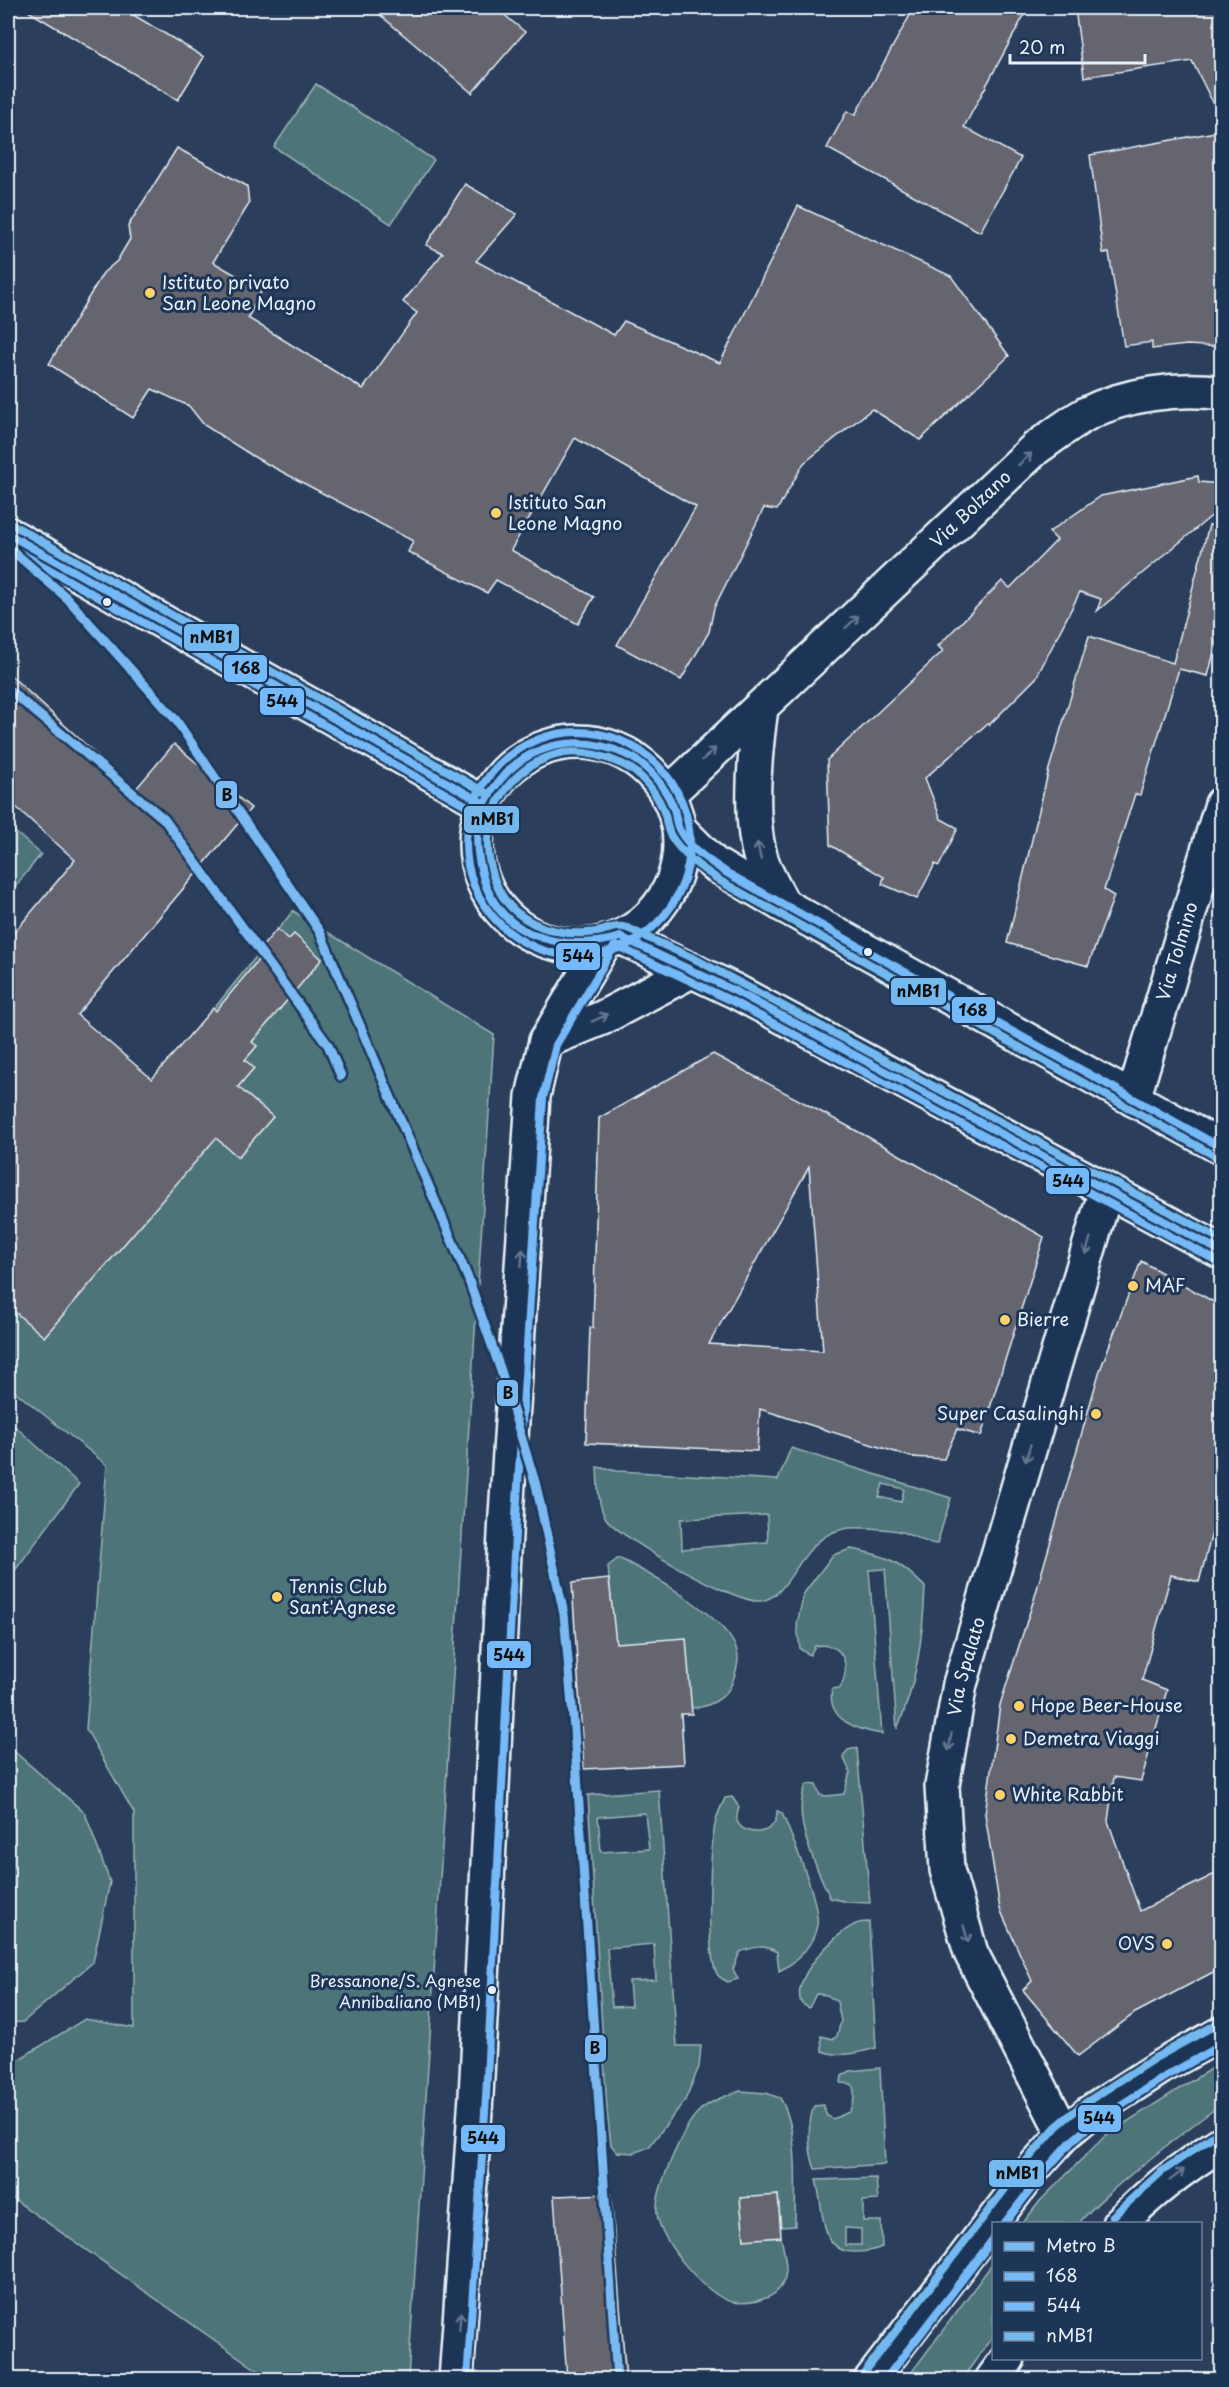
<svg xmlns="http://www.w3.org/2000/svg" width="1229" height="2387" viewBox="0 0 1229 2387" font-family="'Playpen Sans',sans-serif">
	<rect width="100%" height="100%" fill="#2b3f5c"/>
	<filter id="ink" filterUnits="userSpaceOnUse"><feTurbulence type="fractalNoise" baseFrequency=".0167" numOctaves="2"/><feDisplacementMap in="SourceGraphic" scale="12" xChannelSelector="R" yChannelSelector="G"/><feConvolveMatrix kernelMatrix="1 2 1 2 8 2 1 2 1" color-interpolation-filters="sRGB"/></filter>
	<g filter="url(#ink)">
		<g fill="#4e7579" stroke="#9bb3b8" stroke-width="1.5" fill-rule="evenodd">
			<path d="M316,84L434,160L391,224L274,147Z"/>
			<path d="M8,826L41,854L8,896Z"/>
			<path d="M293,911L494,1035L408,2379H270L8,2195V2066L85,2019L134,2028V1813L86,1729L107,1465L8,1386V1263Z"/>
			<path d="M8,1420L79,1484L8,1580Z"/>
			<path d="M791,1448L951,1498L937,1544C924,1543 914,1536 902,1532C889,1529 856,1526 843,1529C798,1539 792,1598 760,1601C736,1604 617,1537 605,1517C597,1502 598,1483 597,1467L617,1471L778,1480ZM883,1484L904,1489L901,1502L879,1497ZM767,1515L768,1542L682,1549L681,1519Z"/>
			<path d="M851,1549C888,1556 898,1560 925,1587C923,1637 917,1683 897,1729L885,1569L869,1570L882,1734C857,1730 826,1720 832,1689L840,1688C852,1665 843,1641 815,1646L810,1655L800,1649L797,1624L804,1593L833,1555Z"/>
			<path d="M619,1558C650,1574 728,1617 737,1651C740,1662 735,1674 732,1683C726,1699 707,1708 691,1708L616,1655L608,1566Z"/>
			<path d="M8,1746L85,1813L110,1882L93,1962L23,2022L8,2023Z"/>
			<path d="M857,1748L870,1903L848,1902L830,1898C817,1867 789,1816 807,1784L816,1785L820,1795L827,1796L844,1794L850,1772L843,1756L848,1750Z"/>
			<path d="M659,1790L677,2046H701L699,2067L685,2100L649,2147L634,2153L617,2152L611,2145L607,2111L588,1795ZM645,1813L649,1849L601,1852L598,1817ZM654,1944L656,1980L629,1981L631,2006L612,2007L607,1948Z"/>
			<path d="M732,1797L739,1807C738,1811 736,1817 737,1821C743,1837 778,1837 777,1811L782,1813C791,1835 821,1904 817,1925C814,1945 796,1963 779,1971L777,1952C764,1944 753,1947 740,1952L733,1969L738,1979L728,1982C724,1980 720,1978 717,1974C705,1951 710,1846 716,1820C718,1812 722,1805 725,1798Z"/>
			<path d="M869,1922L876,2048C858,2053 840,2058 822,2051L821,2036L833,2039L837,2036L841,2021L837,2002L827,1995L816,1994L809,2008L802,2004C788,1981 835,1933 856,1924C860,1922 865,1922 869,1922Z"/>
			<path d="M1218,2064L1221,2069V2105C1193,2124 1167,2145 1140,2167C1118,2185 1097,2202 1079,2223H1023L1040,2201L1106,2135Z"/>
			<path d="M880,2068L885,2164L815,2169C808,2150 807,2125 814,2106L823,2105L827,2116L833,2119L849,2112C854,2102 856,2095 852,2084L841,2083L842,2076L850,2071Z"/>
			<path d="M740,2091L766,2093L780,2098C800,2131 795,2189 795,2226L781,2227L778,2195L741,2199L744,2239L781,2237C783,2247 786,2259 786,2269C786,2282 779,2293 768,2297C757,2302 745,2304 732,2302C706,2296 660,2241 657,2214C655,2196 667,2170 674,2153C693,2113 697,2105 740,2091Z"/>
			<path d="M876,2178L878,2200L863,2201V2221H881L882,2247C873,2251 864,2252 854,2252C818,2252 824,2206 816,2180ZM845,2228L861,2229V2245H845Z"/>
			<path d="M993,2263V2336L962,2379H921L911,2373Z"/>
		</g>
		<g fill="#65656f" stroke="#e8f1f8" stroke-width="1.5" fill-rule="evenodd">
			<path d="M23,8H122L204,57L178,100Z"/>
			<path d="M372,8H496L525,32L472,93Z"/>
			<path d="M914,8H1028L964,127L1021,158L980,232L827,148L847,111L855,115Z"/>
			<path d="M1075,8H1221V119L1192,61L1084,77Z"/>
			<path d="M1221,131V347L1187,345L1152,349V342L1124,346L1109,253H1103L1090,155Z"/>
			<path d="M177,148L247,186L249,204L213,262L262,290L248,318L363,389L417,313L403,302L443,253L426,245L465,184L517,214L476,261L614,335L624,321L720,363L798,206L951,276L1009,356L920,440L872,409L804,463L777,510L764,508L714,608L709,632L681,680L617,645L696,507L575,438L511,550L594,597L578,624L496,580L487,593L408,552L413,541L256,458L204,425L189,406L152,389L133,418L49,364L103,273L117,261L130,239L128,226Z"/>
			<path d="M1198,476L1199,482L1221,484V508L1097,611L1101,599L1080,592L1036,678L989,725L987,724L925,778L941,819L958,828L939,866L935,864L917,899L882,884L884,877L830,845L827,760L943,651L938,646L1002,581L1010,588L1057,540L1049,532L1101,496Z"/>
			<path d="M1209,525L1221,526V624L1208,676L1179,669L1140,795L1135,794L1104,890L1114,896L1088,966L1007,943L1049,769L1089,636L1173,663Z"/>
			<path d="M8,673L135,790L174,744L251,808L77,1015L152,1079L213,1008L216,1011L259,959L255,955L277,929L289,939L294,934L322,959L252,1042L257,1046L245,1060L254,1068L238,1087L273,1117L238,1157L216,1138L44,1337L8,1306V940L75,860L8,800Z"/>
			<path d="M713,1054L868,1137L1044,1237L981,1436L957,1429L944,1459L911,1457L760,1409L757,1451L586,1443L590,1328H593L599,1118ZM809,1167L823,1351L709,1344Z"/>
			<path d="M1141,1261L1221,1306V1499L1199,1582L1171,1575L1142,1680L1167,1690L1141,1781L1114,1777L1108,1821L1140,1911L1221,1871V1968L1135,2013L1078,2056L1023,1990L1032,1981L1000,1909L985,1814L1000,1705L1035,1596L1099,1373Z"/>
			<path d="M609,1579L616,1643L686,1638L692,1714H681L684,1764L584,1769L572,1583Z"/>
			<path d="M611,2194L626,2379H567L554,2196Z"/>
			<path d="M778,2195L781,2237L744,2240L740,2198Z"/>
		</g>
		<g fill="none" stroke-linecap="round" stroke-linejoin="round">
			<defs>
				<g id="street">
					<path d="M761,708C755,751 748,822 762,862C767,877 776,891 783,905"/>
					<path id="s1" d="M667,795L1036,448C1052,437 1068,424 1086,414C1125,394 1178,387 1222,393"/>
					<path d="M546,1041L602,1018L693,970"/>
					<path id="s2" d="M1133,1099L1222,804"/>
					<path id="s3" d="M1064,2134L971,1953L947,1870L942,1786L960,1684L1106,1190"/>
					<path d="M456,2380L476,2096L506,1515L533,1096L546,1041L605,942"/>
				</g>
				<g id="secondary">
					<path d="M8,534L483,803"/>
					<circle cx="578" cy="844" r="102"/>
					<path d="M680,830L714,864L783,905L1222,1148"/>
					<path d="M621,937L735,991L1222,1252"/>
					<path d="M1119,2224C1149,2193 1185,2166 1222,2143"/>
					<path d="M871,2380L1036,2165L1064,2134L1088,2114L1161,2067L1222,2033"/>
					<path d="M992,2380L1008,2358"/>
				</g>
			</defs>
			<use href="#street" stroke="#e8f1f8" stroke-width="38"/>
			<use href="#secondary" stroke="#e8f1f8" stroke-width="38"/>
			<use href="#street" stroke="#1d3557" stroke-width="33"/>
			<use href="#secondary" stroke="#1d3557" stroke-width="33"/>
			<defs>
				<g id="bus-1">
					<path d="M8,534L483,803"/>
					<path d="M621,937C560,953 496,938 481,869C477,853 476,837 479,820C482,805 491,791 500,780C532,741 582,734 627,755C648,764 666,788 674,809C676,816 676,824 680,831C690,849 711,862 727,873L1222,1148"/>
					<path d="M621,937L735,991L1222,1252"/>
				</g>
				<g id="bus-2">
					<path d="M8,546L478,812"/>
					<circle cx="578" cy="844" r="112"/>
					<path d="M617,946L730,1000L1217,1261"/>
					<path d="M1004,2224L1044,2172L1071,2142L1094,2122L1166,2076L1222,2045"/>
					<path d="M467,2380L486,2097L516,1516L543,1098L556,1045L614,947"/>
					<path d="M885,2380L994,2238"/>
				</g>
				<g id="bus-3">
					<path d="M13,525L488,794"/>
					<path d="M1217,1157L722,882C703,869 683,856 671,836C667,830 667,822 665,815C659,795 641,772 622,764C604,756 584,750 564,753C512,762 479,813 490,864C494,882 501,899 515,911C538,931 568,936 596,932C605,931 615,925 623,927C630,928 637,933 644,936C662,944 679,952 697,960L1222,1240"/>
					<path d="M1112,2217L1161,2172L1216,2134"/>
					<path d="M863,2374L1028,2159L1056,2127L1082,2105L1155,2058L1217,2024"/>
				</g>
			</defs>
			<use href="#bus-1" stroke="#1d3557" stroke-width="12"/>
			<use href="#bus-2" stroke="#1d3557" stroke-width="12"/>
			<use href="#bus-3" stroke="#1d3557" stroke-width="12"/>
			<use href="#bus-1" stroke="#74b9f9" stroke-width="8"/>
			<use href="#bus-2" stroke="#74b9f9" stroke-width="8"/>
			<use href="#bus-3" stroke="#73b9ef" stroke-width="8"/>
			<defs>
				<g id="metro-1">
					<path d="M8,547L67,598L176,720L320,932L468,1278L501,1371L536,1485L564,1614L574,1729L617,2380"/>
					<path d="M8,689L164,819L328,1045L341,1076"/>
				</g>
			</defs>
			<use href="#metro-1" stroke="#1d3557" stroke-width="14"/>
			<use href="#metro-1" stroke="#7ab9f1" stroke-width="9"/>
		</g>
		<defs><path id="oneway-shaft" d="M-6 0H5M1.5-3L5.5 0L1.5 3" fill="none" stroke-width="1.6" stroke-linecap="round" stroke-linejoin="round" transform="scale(1.5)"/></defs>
		<g stroke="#64778f">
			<use href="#oneway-shaft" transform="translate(1025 459) rotate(-43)"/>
			<use href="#oneway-shaft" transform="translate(852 622) rotate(-43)"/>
			<use href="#oneway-shaft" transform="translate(709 754) rotate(-43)"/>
			<use href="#oneway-shaft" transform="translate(759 851) rotate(-102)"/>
			<use href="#oneway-shaft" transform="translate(600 1018) rotate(-24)"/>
			<use href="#oneway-shaft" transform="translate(1088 1246) rotate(106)"/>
			<use href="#oneway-shaft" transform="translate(522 1258) rotate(-86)"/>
			<use href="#oneway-shaft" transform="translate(1028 1453) rotate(106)"/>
			<use href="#oneway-shaft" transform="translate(950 1742) rotate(100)"/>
			<use href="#oneway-shaft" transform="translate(966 1934) rotate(74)"/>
			<use href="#oneway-shaft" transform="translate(1177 2175) rotate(-37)"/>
			<use href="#oneway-shaft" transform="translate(460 2321) rotate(-86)"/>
		</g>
	</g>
	<g fill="#ffd166" stroke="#1d3557" stroke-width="2">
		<circle cx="150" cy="293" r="6"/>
		<circle cx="496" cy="513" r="6"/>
		<circle cx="1133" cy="1286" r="6"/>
		<circle cx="1005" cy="1320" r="6"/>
		<circle cx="1096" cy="1414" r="6"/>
		<circle cx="277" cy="1597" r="6"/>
		<circle cx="1019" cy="1706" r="6"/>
		<circle cx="1011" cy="1739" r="6"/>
		<circle cx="1000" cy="1795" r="6"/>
		<circle cx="1167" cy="1944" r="6"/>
	</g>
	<g fill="#e8f1f8" stroke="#1d3557" stroke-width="2">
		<circle cx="107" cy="602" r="5"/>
		<circle cx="868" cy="952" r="5"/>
		<circle cx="492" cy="1990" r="5"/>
	</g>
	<g text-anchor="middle" stroke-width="6" stroke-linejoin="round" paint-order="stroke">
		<g font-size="16" fill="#e8f1f8" stroke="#1d3557" text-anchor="end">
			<text x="481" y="1987">Bressanone/S. Agnese<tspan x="481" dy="21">Annibaliano (MB1)</tspan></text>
		</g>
		<g font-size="18" fill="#e8f1f8" stroke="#1d3557" text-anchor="start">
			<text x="162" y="289">Istituto privato<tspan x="162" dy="21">San Leone Magno</tspan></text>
			<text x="508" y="509">Istituto San<tspan x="508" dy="21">Leone Magno</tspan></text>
			<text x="1145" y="1292">MAF</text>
			<text x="1017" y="1326">Bierre</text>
			<text x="1084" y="1420" text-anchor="end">Super Casalinghi</text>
			<text x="289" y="1593">Tennis Club<tspan x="289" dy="21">Sant'Agnese</tspan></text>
			<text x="1031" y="1712">Hope Beer-House</text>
			<text x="1023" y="1745">Demetra Viaggi</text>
			<text x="1012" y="1801">White Rabbit</text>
			<text x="1155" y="1950" text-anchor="end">OVS</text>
		</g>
		<g font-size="18" fill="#e8f1f8" stroke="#1d3557">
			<text dy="6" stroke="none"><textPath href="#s1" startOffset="417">Via Bolzano</textPath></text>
			<text dy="6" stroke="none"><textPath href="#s2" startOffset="154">Via Tolmino</textPath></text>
			<text dy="6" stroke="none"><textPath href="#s3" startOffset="496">Via Spalato</textPath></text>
		</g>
	</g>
	<g stroke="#1d3557" stroke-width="2">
		<rect x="183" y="623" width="57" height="29" rx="6" fill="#73b9ef"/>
		<rect x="223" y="654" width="45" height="29" rx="6" fill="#74b9f9"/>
		<rect x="259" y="687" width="46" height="29" rx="6" fill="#74b9f9"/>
		<rect x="215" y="780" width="23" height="29" rx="6" fill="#7ab9f1"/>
		<rect x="463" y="805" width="57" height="29" rx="6" fill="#73b9ef"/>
		<rect x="555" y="942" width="46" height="29" rx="6" fill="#74b9f9"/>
		<rect x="890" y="977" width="57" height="29" rx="6" fill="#73b9ef"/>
		<rect x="951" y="996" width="45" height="28" rx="6" fill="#74b9f9"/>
		<rect x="1045" y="1167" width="45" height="28" rx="6" fill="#74b9f9"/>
		<rect x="496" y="1379" width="23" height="28" rx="6" fill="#7ab9f1"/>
		<rect x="486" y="1640" width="46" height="29" rx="6" fill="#74b9f9"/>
		<rect x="584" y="2034" width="23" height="29" rx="6" fill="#7ab9f1"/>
		<rect x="1077" y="2104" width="45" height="29" rx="6" fill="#74b9f9"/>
		<rect x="460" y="2124" width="46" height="29" rx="6" fill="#74b9f9"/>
		<rect x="988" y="2159" width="57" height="29" rx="6" fill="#73b9ef"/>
	</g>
	<g font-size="16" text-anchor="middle" font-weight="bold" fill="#111">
		<text x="211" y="643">nMB1</text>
		<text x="246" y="674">168</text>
		<text x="282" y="707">544</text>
		<text x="227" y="801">B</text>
		<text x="492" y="825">nMB1</text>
		<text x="578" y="962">544</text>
		<text x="918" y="997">nMB1</text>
		<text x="973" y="1016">168</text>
		<text x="1068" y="1187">544</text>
		<text x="508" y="1399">B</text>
		<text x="509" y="1661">544</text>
		<text x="595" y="2054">B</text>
		<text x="1099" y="2124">544</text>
		<text x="483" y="2144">544</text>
		<text x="1017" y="2179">nMB1</text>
	</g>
	<rect width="1229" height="2387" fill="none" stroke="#1d3557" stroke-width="30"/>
	<rect x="15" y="15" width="1199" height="2357" fill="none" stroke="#e8f1f8" stroke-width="2" filter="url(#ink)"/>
	<rect x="992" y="2222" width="210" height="138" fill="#1d3557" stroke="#6e8097" stroke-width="1.5"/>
	<rect x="1004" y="2242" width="30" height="9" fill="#7ab9f1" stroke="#6e8097" stroke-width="1.5"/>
	<text x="1046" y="2252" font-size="18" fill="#e8f1f8">Metro B</text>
	<rect x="1004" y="2272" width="30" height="9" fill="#74b9f9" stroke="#6e8097" stroke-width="1.5"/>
	<text x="1046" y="2282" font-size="18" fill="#e8f1f8">168</text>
	<rect x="1004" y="2302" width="30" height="9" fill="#74b9f9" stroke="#6e8097" stroke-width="1.5"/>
	<text x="1046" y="2312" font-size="18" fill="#e8f1f8">544</text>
	<rect x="1004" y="2332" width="30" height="9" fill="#73b9ef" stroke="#6e8097" stroke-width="1.5"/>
	<text x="1046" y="2342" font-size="18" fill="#e8f1f8">nMB1</text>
	<path d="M1010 54v9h135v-9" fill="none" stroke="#e8f1f8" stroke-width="3"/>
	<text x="1019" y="54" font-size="18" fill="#e8f1f8" stroke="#1d3557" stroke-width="4.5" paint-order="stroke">20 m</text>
</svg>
